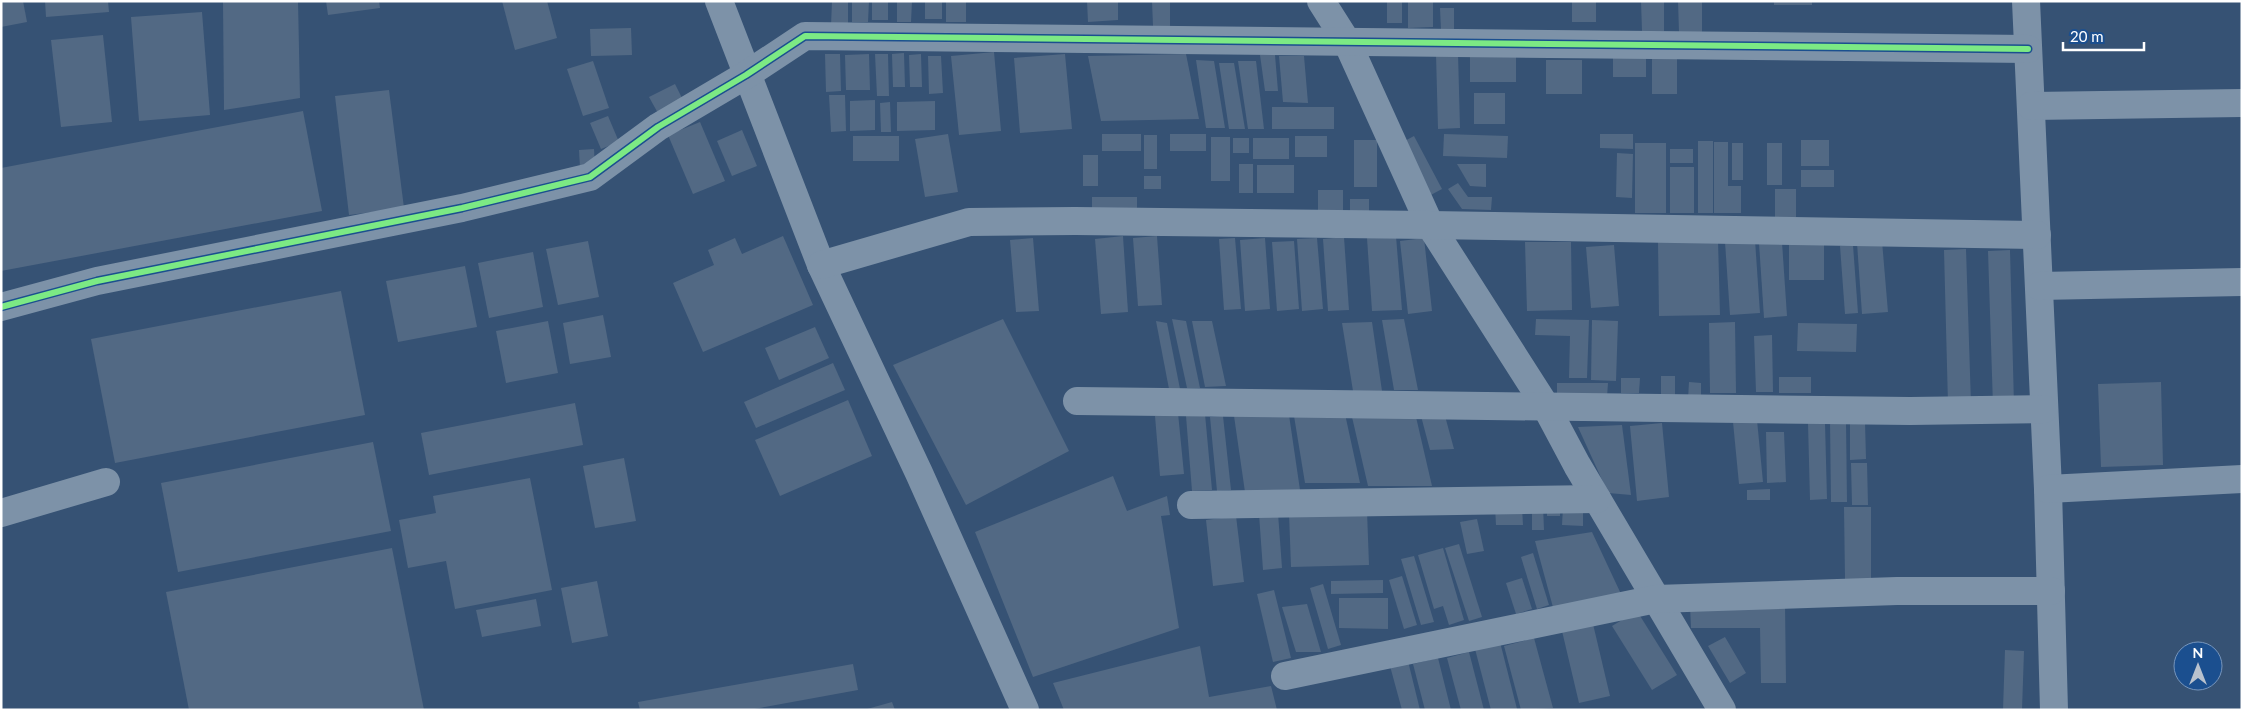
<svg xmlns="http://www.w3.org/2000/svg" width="2243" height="711" viewBox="0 0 2243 711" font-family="Lato,sans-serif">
	<rect width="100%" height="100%" fill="#365274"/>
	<g fill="#526984">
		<path d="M1,1H23L27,22L1,27Z"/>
		<path d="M45,1H108L109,12L46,17Z"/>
		<path d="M223,1H298L300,98L224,110Z"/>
		<path d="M326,1H379L380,8L328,15Z"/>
		<path d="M502,1H547L557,38L515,50Z"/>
		<path d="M832,1H848V26H831Z"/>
		<path d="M852,1H869L868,22H852Z"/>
		<rect x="872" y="1" width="16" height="19"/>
		<path d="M897,1H912L911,22H897Z"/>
		<rect x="925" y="1" width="17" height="18"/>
		<rect x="946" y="1" width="20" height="21"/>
		<path d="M1087,1H1118V20L1088,22Z"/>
		<path d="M1152,1H1170V26H1153Z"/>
		<rect x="1387" y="1" width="15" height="22"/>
		<path d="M1408,1H1433V27L1408,28Z"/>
		<rect x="1572" y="1" width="24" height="21"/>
		<path d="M1641,1H1664V31H1642Z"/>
		<path d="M1678,1H1702V32H1679Z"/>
		<rect x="1774" y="1" width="38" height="4"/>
		<path d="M1440,8H1454V30H1441Z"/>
		<path d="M202,12L210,115L139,121L131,17Z"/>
		<path d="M631,28L632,55L591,56L590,29Z"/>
		<path d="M103,35L112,122L61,127L51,40Z"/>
		<path d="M994,52L1001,131L959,135L951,56Z"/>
		<path d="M904,53L905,87H893L892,54Z"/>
		<path d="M1458,53L1460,128L1438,129L1436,54Z"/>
		<path d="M825,54H840L841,91L826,92Z"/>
		<path d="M869,54L870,90H846L845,55Z"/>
		<path d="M875,54H888L889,96H877Z"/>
		<path d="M921,54L922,87H910L909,55Z"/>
		<path d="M1065,54L1072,129L1020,133L1014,58Z"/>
		<path d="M1186,54L1199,119L1101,121L1088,56Z"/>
		<path d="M1260,55H1275L1278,91H1265Z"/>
		<rect x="1470" y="55" width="46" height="27"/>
		<path d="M928,56H941L943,93L929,94Z"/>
		<path d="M1279,56H1304L1308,103L1283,102Z"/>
		<rect x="1613" y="57" width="33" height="20"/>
		<rect x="1652" y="58" width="25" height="36"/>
		<path d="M1196,60L1214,61L1225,128H1206Z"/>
		<rect x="1546" y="60" width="36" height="34"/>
		<path d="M593,61L609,108L583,116L567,69Z"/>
		<path d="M1238,61H1256L1264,129H1248Z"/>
		<path d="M1219,63H1234L1245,129H1229Z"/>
		<path d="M675,84L684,102L659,115L649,97Z"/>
		<path d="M389,90L404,208L349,215L335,96Z"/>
		<rect x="1474" y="93" width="31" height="31"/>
		<path d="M829,95H845L846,131L831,132Z"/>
		<path d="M875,100V130L850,131V101Z"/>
		<path d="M935,101V130L897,131V102Z"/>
		<path d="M890,102L891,132H881L880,103Z"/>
		<rect x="1272" y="107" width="62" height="22"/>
		<path d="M303,111L322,211L1,271V168Z"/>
		<path d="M608,116L619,142L601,149L590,123Z"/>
		<path d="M700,122L725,181L693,194L668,135Z"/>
		<path d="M742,130L757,166L732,176L717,141Z"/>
		<path d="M948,134L958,192L925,197L915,139Z"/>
		<rect x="1102" y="134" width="39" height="17"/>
		<rect x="1170" y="134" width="36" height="17"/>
		<path d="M1444,134L1508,136L1507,158L1443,156Z"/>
		<path d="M1600,134H1633V149L1600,148Z"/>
		<rect x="1144" y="135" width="13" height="34"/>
		<rect x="853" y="136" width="46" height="25"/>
		<rect x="1295" y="136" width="32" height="21"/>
		<path d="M1414,136L1442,189L1427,197L1399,144Z"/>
		<rect x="1211" y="137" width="19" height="44"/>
		<rect x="1233" y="138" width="16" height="15"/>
		<rect x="1253" y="138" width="36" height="21"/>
		<rect x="1354" y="140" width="23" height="47"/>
		<rect x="1801" y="140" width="28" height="26"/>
		<rect x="1698" y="141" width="15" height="72"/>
		<path d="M1714,142H1728V186H1741V213H1714Z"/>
		<rect x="1635" y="143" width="31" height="70"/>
		<rect x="1732" y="143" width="11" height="37"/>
		<rect x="1767" y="143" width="15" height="42"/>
		<path d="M594,149L595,167L580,168L579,150Z"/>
		<rect x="1670" y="149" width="23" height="14"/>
		<path d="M1617,153L1633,154L1632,198L1616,197Z"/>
		<rect x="1083" y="155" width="15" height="31"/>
		<rect x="1239" y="164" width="14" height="29"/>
		<path d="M1457,164H1486V187L1470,186Z"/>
		<rect x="1257" y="165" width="37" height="28"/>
		<rect x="1670" y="167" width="24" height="46"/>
		<rect x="1801" y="170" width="33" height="17"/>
		<rect x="1144" y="176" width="17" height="13"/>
		<path d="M1458,183L1468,197H1492L1491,210L1462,209L1448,189Z"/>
		<rect x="1775" y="189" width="21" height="28"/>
		<rect x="1318" y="190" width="25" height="21"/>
		<rect x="1092" y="197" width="45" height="11"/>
		<rect x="1350" y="199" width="19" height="12"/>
		<path d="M783,236L813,305L703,352L673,283L714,265L708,250L735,238L742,254Z"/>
		<path d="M1123,236L1128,312L1101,314L1095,239Z"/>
		<path d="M1157,236L1162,305L1138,306L1133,238Z"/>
		<path d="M1396,236L1402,310L1372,311L1367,238Z"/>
		<path d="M1344,237L1349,310L1328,311L1323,239Z"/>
		<path d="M1033,238L1039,311L1016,312L1010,240Z"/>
		<path d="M1235,238L1241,309L1224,310L1219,239Z"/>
		<path d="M1265,238L1270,309L1245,311L1240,240Z"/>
		<path d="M1317,238L1323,309L1302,311L1297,239Z"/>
		<path d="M1424,238L1432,311L1408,314L1400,241Z"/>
		<path d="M1718,240L1720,315L1659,316L1658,241Z"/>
		<path d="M1755,240L1760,313L1730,315L1725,242Z"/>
		<path d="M588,241L599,297L558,305L546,249Z"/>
		<path d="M1294,241L1299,309L1277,311L1272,242Z"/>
		<path d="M1882,241L1888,312L1862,314L1857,243Z"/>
		<path d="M1525,242H1571L1572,310L1527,311Z"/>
		<path d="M1782,242L1787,316L1764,318L1759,243Z"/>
		<rect x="1789" y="242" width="35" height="38"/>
		<path d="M1614,245L1619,306L1591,308L1586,247Z"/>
		<path d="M1853,245L1858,313L1845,314L1840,246Z"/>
		<path d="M1966,249L1971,404H1948L1944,250Z"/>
		<path d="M2010,250L2014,405L1993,406L1988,251Z"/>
		<path d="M533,252L543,307L489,318L478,263Z"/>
		<path d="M465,266L477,327L398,342L386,281Z"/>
		<path d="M341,291L365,415L115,463L91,339Z"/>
		<path d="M603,315L611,357L570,364L563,323Z"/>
		<path d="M1003,319L1069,451L966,505L893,365Z"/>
		<path d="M1172,319L1186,321L1200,388H1187Z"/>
		<path d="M1404,319L1418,390H1394L1382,320Z"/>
		<path d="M1536,319L1589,320L1587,378H1569L1570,336L1535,335Z"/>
		<path d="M1592,320L1618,321L1616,381L1591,380Z"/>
		<path d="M548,321L558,373L506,383L496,331Z"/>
		<path d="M1156,321L1167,323L1180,389H1169Z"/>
		<path d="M1192,321H1212L1226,386L1205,387Z"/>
		<path d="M1372,322L1382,391H1353L1342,323Z"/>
		<path d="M1735,322L1736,393H1710L1709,323Z"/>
		<path d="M1798,323L1857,324L1856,352L1797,351Z"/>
		<path d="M815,327L829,358L779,380L765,348Z"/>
		<path d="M1772,335L1773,392H1756L1754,336Z"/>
		<path d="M833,363L845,390L756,428L744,402Z"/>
		<rect x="1661" y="376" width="14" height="19"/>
		<rect x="1779" y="377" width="32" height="16"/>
		<path d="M1621,378H1640L1639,393H1621Z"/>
		<path d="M1689,382L1701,383V400L1688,399Z"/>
		<path d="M2161,382L2163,465L2101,467L2098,384Z"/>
		<path d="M1557,383H1608L1607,397H1557Z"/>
		<path d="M848,400L872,456L780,496L755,440Z"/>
		<path d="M575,403L583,445L429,475L421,433Z"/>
		<path d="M1178,413L1184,474L1160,476L1155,416Z"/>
		<path d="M1205,414L1212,490L1192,491L1186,416Z"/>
		<path d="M1345,414L1360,483H1305L1294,416Z"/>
		<path d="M1289,415L1300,490L1245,492L1234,416Z"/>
		<path d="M1223,416L1231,490L1217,491L1210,417Z"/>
		<path d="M1421,416H1445L1454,449L1430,450Z"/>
		<path d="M1352,417H1416L1432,486H1368Z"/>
		<path d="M1757,420L1763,482L1739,484L1733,422Z"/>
		<path d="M1830,421H1846L1847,502H1831Z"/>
		<path d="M1850,422H1865L1866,459L1850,460Z"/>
		<path d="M1662,423L1669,497L1637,501L1630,426Z"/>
		<path d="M1808,423H1825L1827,499L1810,500Z"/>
		<path d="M1622,425L1631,495L1608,493L1578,427Z"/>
		<path d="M1766,432H1784L1786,482L1767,483Z"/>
		<path d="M373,442L391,531L178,572L161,483Z"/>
		<path d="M624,458L636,521L595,528L583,466Z"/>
		<path d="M1851,463H1867L1868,505H1852Z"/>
		<path d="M1113,476L1127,511L1167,496L1170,515L1161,516L1179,628L1033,677L975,532Z"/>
		<path d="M530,478L552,590L455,609L446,561L408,568L399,520L436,513L433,496Z"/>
		<path d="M1770,489V500H1747V490Z"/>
		<path d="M1543,505L1544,530H1532V506Z"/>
		<path d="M1495,507H1522L1523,525H1496Z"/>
		<rect x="1547" y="507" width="13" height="9"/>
		<path d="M1563,507L1583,508V526L1562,525Z"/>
		<path d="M1844,507H1871V579H1845Z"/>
		<path d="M1367,511L1369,565L1291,567L1289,513Z"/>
		<path d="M1278,513L1282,568L1263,570L1259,514Z"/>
		<path d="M1236,516L1244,582L1213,586L1206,520Z"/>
		<path d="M1477,519L1484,551L1467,554L1460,522Z"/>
		<path d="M1592,532L1621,594L1554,611L1535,541Z"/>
		<path d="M1459,544L1482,617L1469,621L1445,548Z"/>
		<path d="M392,548L424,710H189L166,592Z"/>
		<path d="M1443,548L1464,620L1449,625L1443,606L1434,609L1418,555Z"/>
		<path d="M1533,553L1549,605L1537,609L1521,557Z"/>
		<path d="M1414,556L1434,622L1421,625L1401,559Z"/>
		<path d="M1402,576L1417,625L1404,629L1389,580Z"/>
		<path d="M1522,578L1532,609L1516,614L1506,583Z"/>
		<path d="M1383,580V593L1331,594V581Z"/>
		<path d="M597,581L608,636L572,643L561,588Z"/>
		<path d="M1323,584L1341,645L1328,649L1310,588Z"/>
		<path d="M1274,590L1291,658L1273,662L1257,594Z"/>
		<path d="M1339,598H1388V629L1339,628Z"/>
		<path d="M536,599L541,626L482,637L476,610Z"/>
		<path d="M1307,604L1321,652H1296L1282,607Z"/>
		<path d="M1785,604L1786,683H1761L1760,628H1691L1690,605Z"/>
		<path d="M1637,611L1677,675L1652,690L1612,626Z"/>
		<path d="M1593,624L1610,696L1579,703L1562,631Z"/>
		<path d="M1725,637L1746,673L1730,683L1708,646Z"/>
		<path d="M1534,638L1553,708L1521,710L1504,646Z"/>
		<path d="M1500,642L1517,709L1514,710H1491L1475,649Z"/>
		<path d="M1200,646L1209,697L1271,686L1277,710H1064L1053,683Z"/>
		<path d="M2005,650L2024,651L2022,710H2003Z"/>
		<path d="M1469,652L1484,710H1461L1447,658Z"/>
		<path d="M1438,658L1451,710H1425L1413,664Z"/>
		<path d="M1408,661L1420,710H1402L1390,666Z"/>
		<path d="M853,664L858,690L749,710H640L638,702Z"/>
		<path d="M892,702L895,710H867V709Z"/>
	</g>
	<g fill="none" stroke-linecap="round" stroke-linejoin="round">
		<g stroke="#7d92a8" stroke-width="28">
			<path d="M719,1L821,265L919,473L1025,710"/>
			<path d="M1321,1L1347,42L1430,225L1545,405L1577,465L1722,710"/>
			<path d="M2026,1L2048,489L2054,710"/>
			<path d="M2031,106L2242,103"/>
			<path d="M821,265L969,222L1075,221L1430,225L2037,235"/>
			<path d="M2039,286L2242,282"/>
			<path d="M1,307L97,281L462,208L590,177L658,127L746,75L805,36L2028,49"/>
			<path d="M1077,401L1910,411L2044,409"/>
			<path d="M2048,489L2242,479"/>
			<path d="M1191,505L1597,499"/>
			<path d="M1,513L106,482"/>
			<path d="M1285,676L1656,599L1897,591H2051"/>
		</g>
		<defs>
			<path id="cycleway" d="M1,307L97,281L462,208L590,177L658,127L746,75L805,36L2028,49"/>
		</defs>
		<use href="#cycleway" stroke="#1b4f8f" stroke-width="9"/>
		<use href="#cycleway" stroke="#7ce984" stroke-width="6"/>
	</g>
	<rect width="2243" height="711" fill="none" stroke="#ffffff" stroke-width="5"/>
	<g transform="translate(2198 666)"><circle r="24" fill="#1b4f8f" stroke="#7695bc"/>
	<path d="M0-4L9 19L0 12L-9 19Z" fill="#b9c2ce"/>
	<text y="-8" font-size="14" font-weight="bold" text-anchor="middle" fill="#ffffff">N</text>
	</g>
	<path d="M2063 42v8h81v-8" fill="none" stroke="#ffffff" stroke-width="2.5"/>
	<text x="2070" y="42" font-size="15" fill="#ffffff" stroke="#1b4f8f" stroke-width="4" paint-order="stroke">20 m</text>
</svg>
